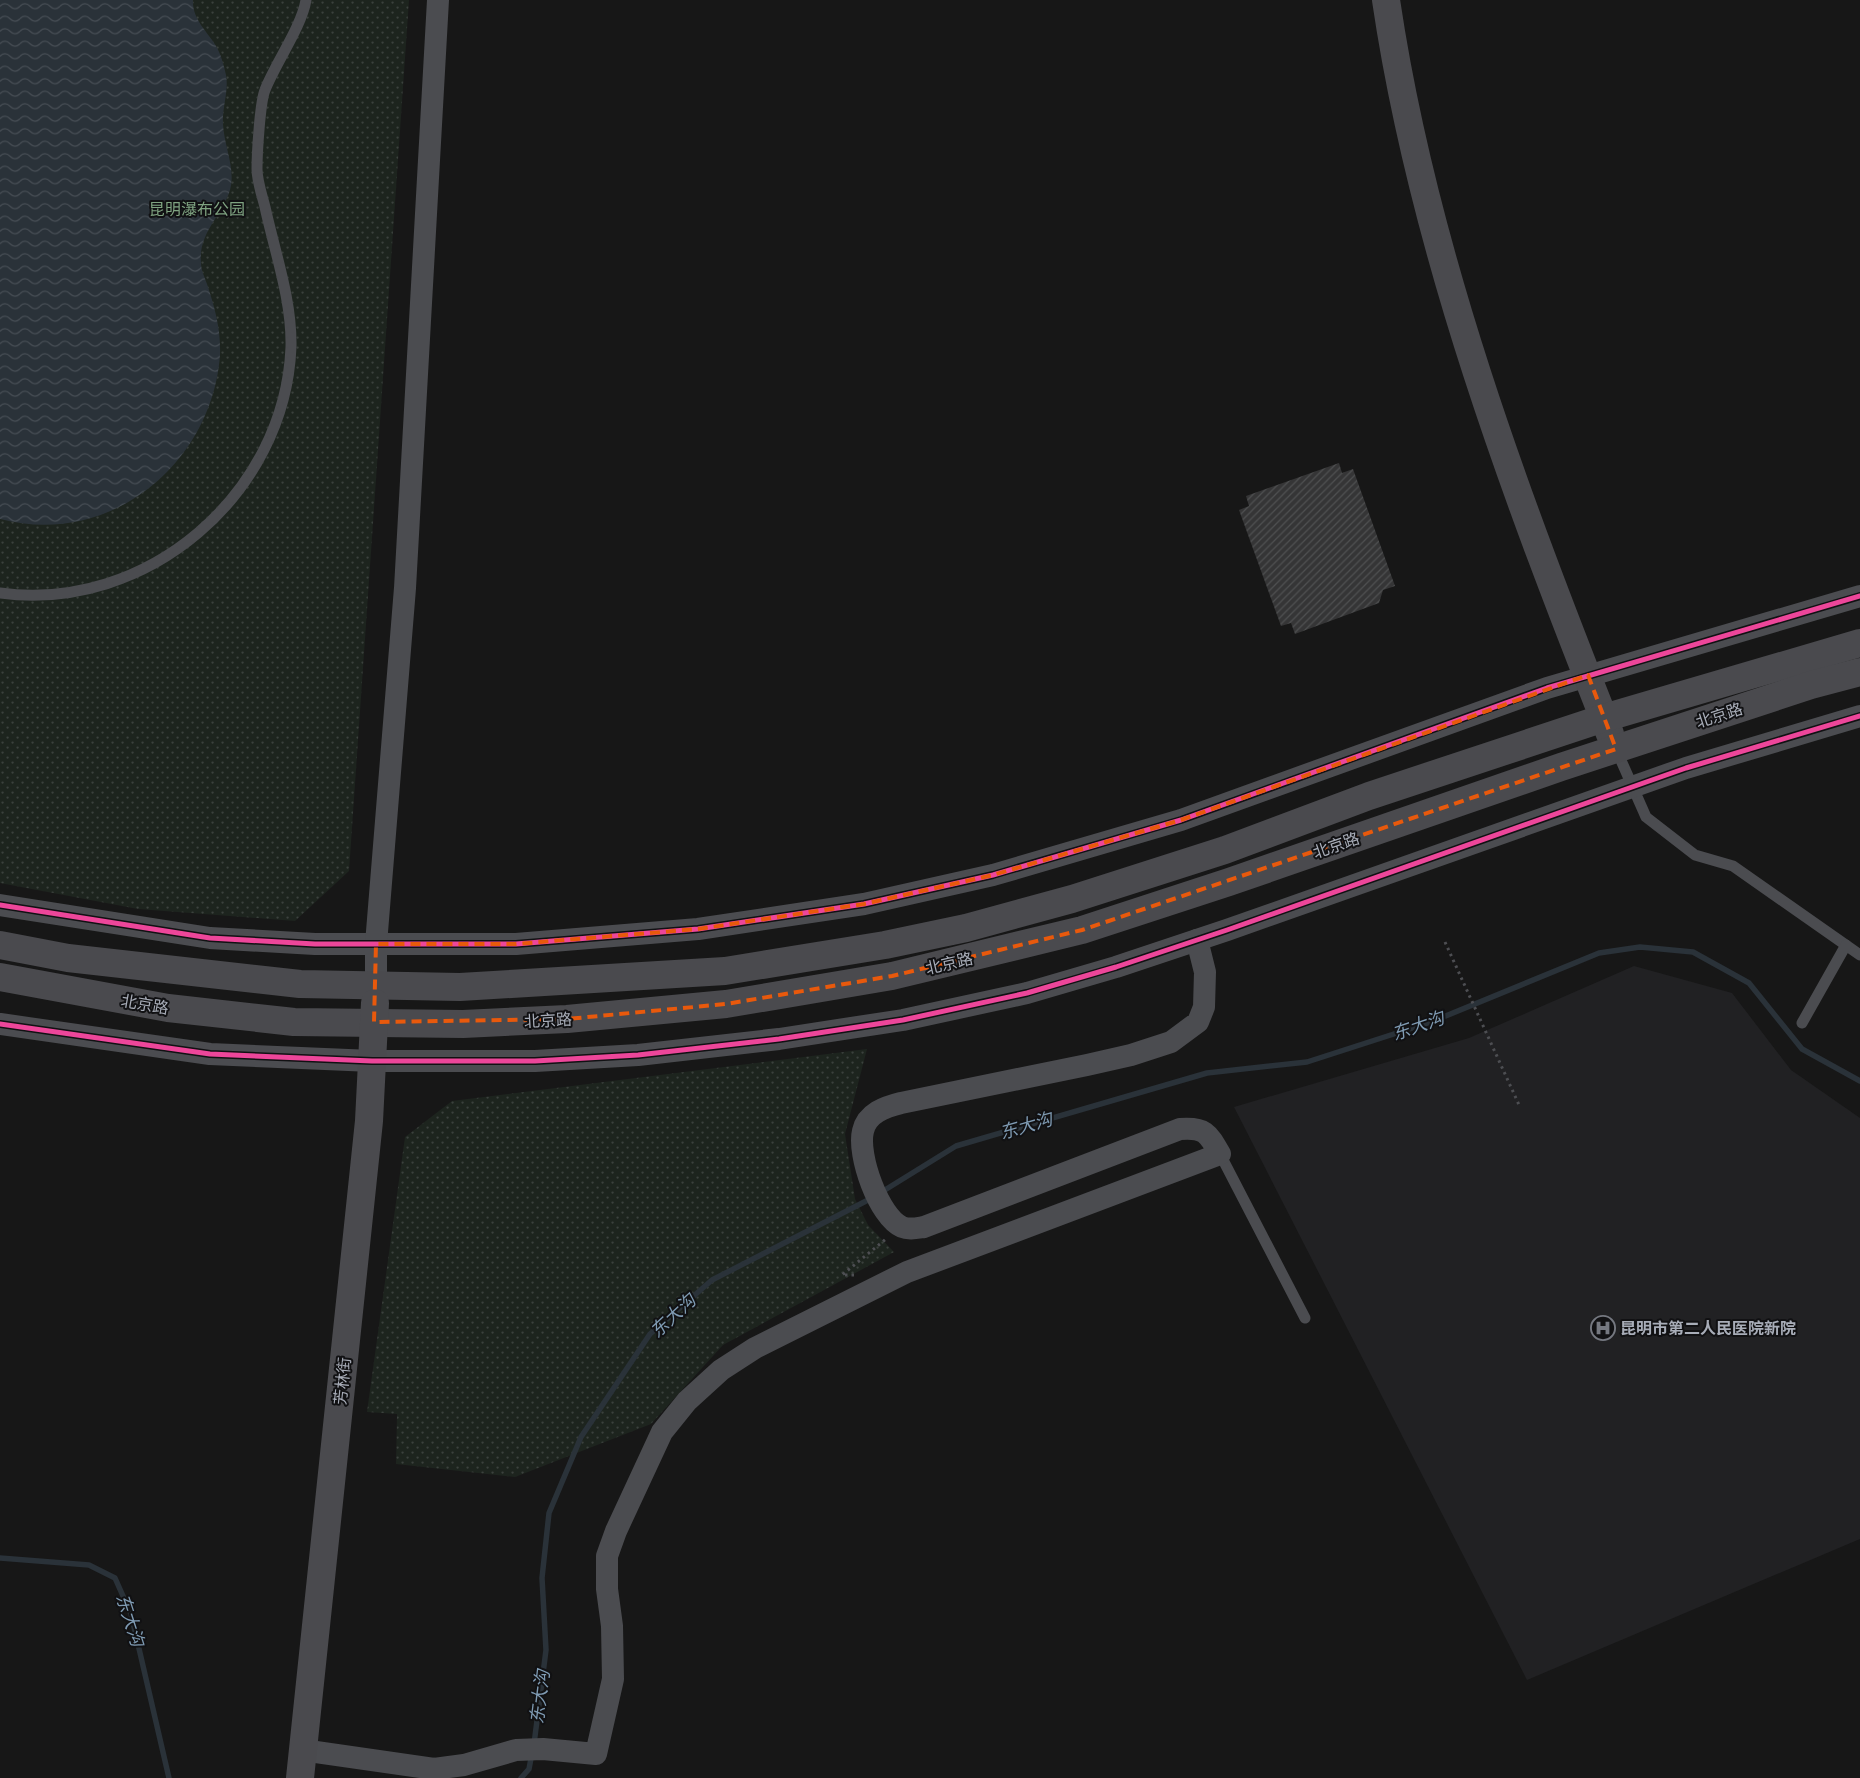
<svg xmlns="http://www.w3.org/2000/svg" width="1860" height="1778" viewBox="0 0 1860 1778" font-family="'Roboto Condensed','Noto Sans SC',sans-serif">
	<defs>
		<pattern id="grass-dots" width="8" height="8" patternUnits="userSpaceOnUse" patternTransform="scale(1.25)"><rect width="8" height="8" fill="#1d241e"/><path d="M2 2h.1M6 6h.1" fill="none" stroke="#3b413d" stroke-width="1.8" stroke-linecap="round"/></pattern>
		<pattern id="water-waves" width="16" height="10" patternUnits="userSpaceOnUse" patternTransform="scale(1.25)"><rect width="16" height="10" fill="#2a3239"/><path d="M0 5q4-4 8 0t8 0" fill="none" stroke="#464d54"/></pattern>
		<pattern id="building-hatch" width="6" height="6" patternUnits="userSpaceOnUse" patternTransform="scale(1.25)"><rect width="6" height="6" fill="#353536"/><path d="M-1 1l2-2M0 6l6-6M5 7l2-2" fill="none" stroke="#4f5051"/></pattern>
	</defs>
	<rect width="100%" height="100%" fill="#171717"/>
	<path fill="#212123" d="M1634,966L1732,993L1791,1070L1860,1118V1539L1527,1680L1234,1107L1469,1038Z"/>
	<g fill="url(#grass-dots)">
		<path d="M0,0H409L349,871L295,921L138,909L0,883Z"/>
		<path d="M867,1049L845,1134L855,1199L868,1225L894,1252L723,1345L651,1424L515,1477L396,1464L397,1414L367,1412L405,1137L452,1101Z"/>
	</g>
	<path fill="url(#water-waves)" d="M0,0H193C192,19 207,31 216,46C221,54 224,66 226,75C229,90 222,108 223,124C224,146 236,169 230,190C222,216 198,233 201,263C201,270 205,278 207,284C215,308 221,330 220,355C212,464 110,548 0,519Z"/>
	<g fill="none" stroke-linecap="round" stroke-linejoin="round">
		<g stroke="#2a3239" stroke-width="5.5">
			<path d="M880,1193L956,1146L1207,1073L1307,1062L1431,1022L1599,953L1640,947L1693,952L1749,983L1802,1049L1860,1081"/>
			<path d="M0,1558L89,1565L115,1578L131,1614L169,1778"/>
			<path d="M534,1744L546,1650L542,1578L549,1513L581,1437L650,1334L712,1280L872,1198"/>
			<path d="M521,1778L529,1769L532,1753"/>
		</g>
	</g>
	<path fill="url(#building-hatch)" d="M1339,463L1342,473L1353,469L1395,586L1383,590L1379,603L1295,634L1291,623L1281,626L1239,510L1249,506L1246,496Z"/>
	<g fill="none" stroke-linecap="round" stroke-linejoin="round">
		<g stroke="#4d4e52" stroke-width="3" stroke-dasharray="2.5 4" stroke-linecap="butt">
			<path d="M1445,942L1520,1107"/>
			<path d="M854,1275H842L886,1239"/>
		</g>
		<g stroke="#4b4c50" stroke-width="11">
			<path d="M0,593C147,613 285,494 291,347C292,300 275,253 265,207C262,195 257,181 257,169C257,154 260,102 265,90C275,64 302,26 306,0"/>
			<path d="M1616,749L1646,817L1695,855L1733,866L1860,955"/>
			<path d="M1802,1023L1846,945"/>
			<path d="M1220,1154L1305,1318"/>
		</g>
		<g stroke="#4b4c50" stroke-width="22">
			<path d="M0,905L210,938L315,944H516L698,929L864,904L993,875L1181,820L1547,688L1860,596"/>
			<path d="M376,984V944L405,588L438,0"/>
			<path d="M0,1024L210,1054L372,1061H535L638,1055L779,1039L903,1020L1027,993L1116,967L1227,930L1686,768L1860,716"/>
			<path d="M302,1750L434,1769L464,1765L516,1750L543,1749L596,1754L613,1679L612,1626L607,1589V1556L616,1531L662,1432L687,1401L721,1370L755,1348L907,1272L1220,1154C1208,1133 1205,1127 1180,1129L924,1227C917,1228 909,1230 902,1227C879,1217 857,1155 863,1131C867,1113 885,1107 901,1103L1087,1065L1131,1055L1171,1042L1198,1022L1204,1007L1205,972L1197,940"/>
		</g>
		<g stroke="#4a4a4e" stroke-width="28">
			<path d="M1386,0C1423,251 1517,499 1610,734"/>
			<path d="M0,945L68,958L300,984L460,987L725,971L885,945L966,928L1072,899L1225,850L1369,796L1604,718L1860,643"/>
			<path d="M0,977L168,1008L294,1022L463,1024L567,1019L726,1004L892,976L1082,930L1229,882L1561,767L1811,685L1860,672"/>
			<path d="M300,1778L369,1121L375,1003"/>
		</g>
		<defs>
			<g id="cycleway">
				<path d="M0,905L210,938L315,944H516L698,929L864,904L993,875L1181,820L1547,688L1860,596"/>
				<path d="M0,1024L210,1054L372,1061H535L638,1055L779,1039L903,1020L1027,993L1116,967L1227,930L1686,768L1860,716"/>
			</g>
		</defs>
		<use href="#cycleway" stroke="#111113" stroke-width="8"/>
		<use href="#cycleway" stroke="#ed469a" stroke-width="5"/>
	</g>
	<path fill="none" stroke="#e8590c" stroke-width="4" stroke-dasharray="10 6" stroke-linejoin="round" d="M1588,675L1616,749L1082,930L892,976L726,1004L567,1019L374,1022L376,944H516L698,929L864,904L993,875L1181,820Z"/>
	<defs>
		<symbol id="hospital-ring" viewBox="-11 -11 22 22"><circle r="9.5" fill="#111113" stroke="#757880" stroke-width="1.5"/><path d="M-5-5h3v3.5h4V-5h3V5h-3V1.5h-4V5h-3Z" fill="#757880"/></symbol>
	</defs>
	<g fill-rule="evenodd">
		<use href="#hospital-ring" x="1589" y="1314" width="28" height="28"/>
	</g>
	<g text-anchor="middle" stroke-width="4" stroke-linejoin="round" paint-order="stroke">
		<g font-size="16" fill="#7fa381" stroke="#111113">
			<text x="197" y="215">昆明瀑布公园</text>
		</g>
		<g font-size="16" fill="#a8adb8" stroke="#111113">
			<text transform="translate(1719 715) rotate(-18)" y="6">北京路</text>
			<text transform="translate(1336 845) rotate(-19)" y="6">北京路</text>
			<text transform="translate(949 963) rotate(-13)" y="6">北京路</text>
			<text transform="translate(145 1004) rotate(10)" y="6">北京路</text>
			<text transform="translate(548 1020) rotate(-3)" y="6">北京路</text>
			<text transform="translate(342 1381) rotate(-84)" y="6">芳林街</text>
		</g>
		<g font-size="16" font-weight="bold" fill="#a8adb8" stroke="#111113" text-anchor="start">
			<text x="1620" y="1334">昆明市第二人民医院新院</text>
		</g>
		<g font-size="18" font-style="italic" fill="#7f9bb3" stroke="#111113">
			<text transform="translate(1418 1026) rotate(-19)" y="6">东大沟</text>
			<text transform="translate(1026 1126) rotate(-16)" y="6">东大沟</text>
			<text transform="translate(673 1316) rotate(-43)" y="6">东大沟</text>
			<text transform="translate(130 1620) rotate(72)" y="6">东大沟</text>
			<text transform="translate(540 1697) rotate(-83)" y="6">东大沟</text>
		</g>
	</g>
</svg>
